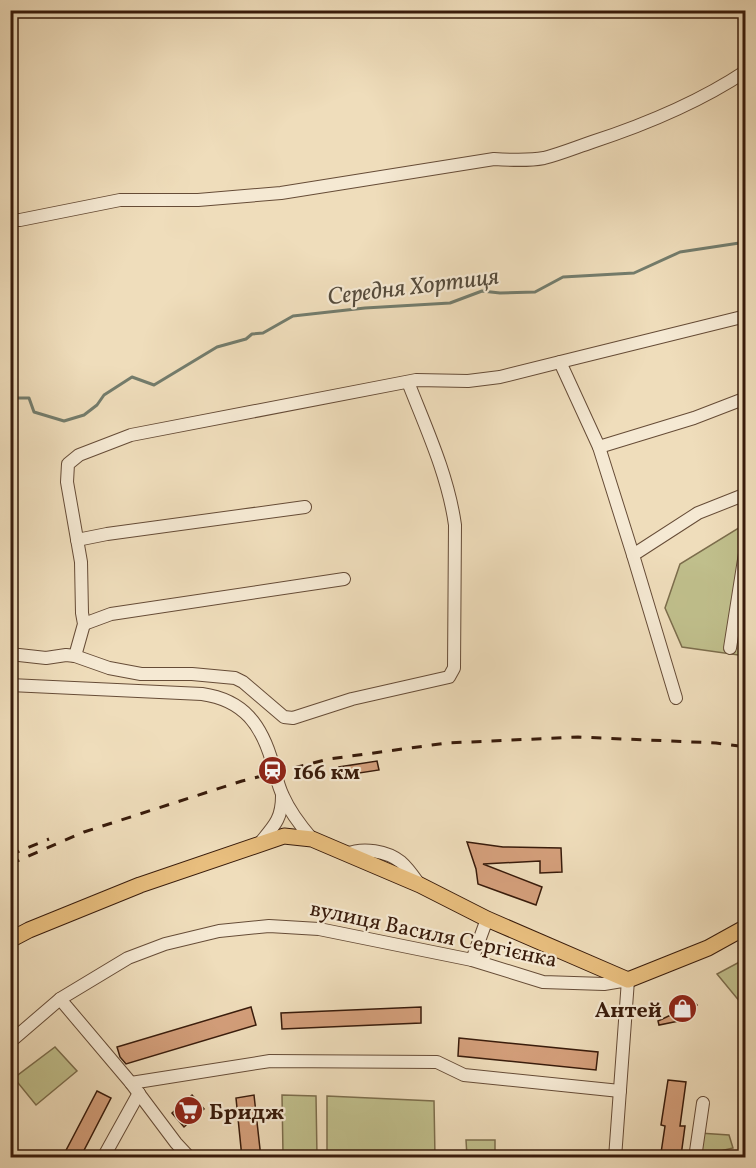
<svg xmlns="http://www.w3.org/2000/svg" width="756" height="1168" viewBox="0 0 756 1168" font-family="Vollkorn,serif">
	<rect width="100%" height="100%" fill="#efddbb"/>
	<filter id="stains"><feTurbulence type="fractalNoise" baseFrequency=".00333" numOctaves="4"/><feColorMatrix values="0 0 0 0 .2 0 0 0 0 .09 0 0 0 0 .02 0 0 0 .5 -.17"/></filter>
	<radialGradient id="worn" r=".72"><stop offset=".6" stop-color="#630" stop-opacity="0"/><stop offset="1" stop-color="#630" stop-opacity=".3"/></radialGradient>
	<g fill="#c0bf8c" stroke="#7c6d4c" stroke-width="1.5">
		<path d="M745,524V656L682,647L665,608L680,564Z"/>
		<path d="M745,959V1008L717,974Z"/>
		<path d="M55,1047L77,1071L36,1105L14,1078Z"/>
		<path d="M282,1095L316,1096L317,1156L283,1154Z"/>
		<path d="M327,1096L434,1101L435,1157L365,1158L327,1155Z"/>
		<path d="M699,1133L729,1135L733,1148L695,1157Z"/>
		<path d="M466,1140H495V1157H467Z"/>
	</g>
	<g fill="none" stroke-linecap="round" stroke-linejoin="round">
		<path stroke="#737c6c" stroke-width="3" d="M10,398H29L34,412L64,421L84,415L97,405L104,395L132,377L154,385L217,347L246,339L252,334L263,333L293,316L365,308L450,303L482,291L500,293L535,292L563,277L634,273L680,252L746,242"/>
	</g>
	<g fill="#d49f7b" stroke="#381b0b" stroke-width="1.5">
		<path d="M377,761L379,770L340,776L339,767Z"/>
		<path d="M467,842L503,847L561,848L562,872L540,873V861L483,864L542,887L536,905L478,884L476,869Z"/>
		<path d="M692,1000L697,1005L692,1011L693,1016L683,1017L684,1020L659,1025L658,1021L673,1014L671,1007L687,1005Z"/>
		<path d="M251,1007L256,1025L126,1064L120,1057L117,1047Z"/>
		<path d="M421,1007V1023L282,1029L281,1013Z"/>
		<path d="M459,1038L598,1052L596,1070L458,1056Z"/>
		<path d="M668,1080L686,1082L680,1126H685L681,1156L661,1153L665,1126L661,1125Z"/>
		<path d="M97,1091L111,1098L80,1158H62Z"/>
		<path d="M192,1095L204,1109L184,1127L172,1113Z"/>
		<path d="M254,1095L261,1158H242L236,1098Z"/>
	</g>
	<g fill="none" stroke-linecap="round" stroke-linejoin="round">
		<defs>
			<g id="minor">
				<path d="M10,220H20L120,200H198L281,193L494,159C511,160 528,161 544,158C560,154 577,147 592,142C647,124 698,103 746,71"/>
				<path d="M560,362L746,316"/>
				<path d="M599,447L694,418L746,398"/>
				<path d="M77,540L107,534L305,507"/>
				<path d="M633,555L676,698"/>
				<path d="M84,624L111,614L344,579"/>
				<path d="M730,648L746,547"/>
				<path d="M10,654L46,658L66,655L75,656L109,668L141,674H192L235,678L243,682L284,717L293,718L352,699L449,677L454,668L455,525C448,475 426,428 408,382"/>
				<path d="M75,656L84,624L82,613L81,562L67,482L68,464L79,455L131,435L416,380L468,381L500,377L560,362L599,447L633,555L698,513L746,494"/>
				<path d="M10,685L202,694C244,700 262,725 273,765C276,775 278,786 283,796C290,812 300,825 312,839"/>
				<path d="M260,843C274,826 282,819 282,796"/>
				<path d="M347,854C363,847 387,851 401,862C408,868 414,877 419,884"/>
				<path d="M472,960L487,919"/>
				<path d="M60,999L131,1083L176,1143L190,1158"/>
				<path d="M10,1042L60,999L128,958L165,944L219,931L269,926L319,929L472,960L543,982L604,984L628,980L615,1158"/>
				<path d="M131,1083L270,1061L437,1062L464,1075L620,1091"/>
				<path d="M103,1158L139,1093"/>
				<path d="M695,1158L703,1103"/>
			</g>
			<path id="major" d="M10,940L29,930L140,885L284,836L312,839L420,885L487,919L628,980L708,948L746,927"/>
		</defs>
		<use href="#minor" stroke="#664c37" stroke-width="14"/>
		<use href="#major" stroke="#381b0b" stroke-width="17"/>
		<use href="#minor" stroke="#f5e9d3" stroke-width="12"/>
		<use href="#major" stroke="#e8be7e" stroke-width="15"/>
		<g stroke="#381b0b" stroke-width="3" stroke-dasharray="10 10" stroke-linecap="butt">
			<path d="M10,855L49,839"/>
			<path d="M10,864L84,832L242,781L329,759L447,743L578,737L716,743L746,747"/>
		</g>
	</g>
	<defs>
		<symbol id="station-disc" viewBox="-11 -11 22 22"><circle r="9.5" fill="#8f2418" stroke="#f5e9d3"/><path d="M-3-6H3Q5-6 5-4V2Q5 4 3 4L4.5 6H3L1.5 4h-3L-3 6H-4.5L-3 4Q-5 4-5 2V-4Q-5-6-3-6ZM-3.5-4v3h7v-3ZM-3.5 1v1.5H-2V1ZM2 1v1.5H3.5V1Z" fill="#fff"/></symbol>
		<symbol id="shop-disc" viewBox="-11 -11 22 22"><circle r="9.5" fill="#8f2418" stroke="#f5e9d3"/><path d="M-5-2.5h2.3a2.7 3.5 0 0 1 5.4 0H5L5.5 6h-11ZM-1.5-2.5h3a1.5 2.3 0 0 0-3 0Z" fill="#fff"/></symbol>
		<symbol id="supermarket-disc" viewBox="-11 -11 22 22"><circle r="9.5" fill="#8f2418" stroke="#f5e9d3"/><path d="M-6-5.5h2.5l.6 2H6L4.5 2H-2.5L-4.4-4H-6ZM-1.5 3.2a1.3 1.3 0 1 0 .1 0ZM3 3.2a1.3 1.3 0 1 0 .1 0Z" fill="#fff"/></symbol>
	</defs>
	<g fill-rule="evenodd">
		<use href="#station-disc" x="256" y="754" width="33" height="33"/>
		<use href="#shop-disc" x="666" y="992" width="33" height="33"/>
		<use href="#supermarket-disc" x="172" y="1094" width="33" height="33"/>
	</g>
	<g text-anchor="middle" stroke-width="4.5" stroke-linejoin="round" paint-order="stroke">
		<g font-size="22" font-weight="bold" fill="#381b0b" stroke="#f5e9d3" text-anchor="start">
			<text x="293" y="779">166 км</text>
			<text x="662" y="1017" text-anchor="end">Антей</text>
			<text x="209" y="1119">Бридж</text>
		</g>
		<g font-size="22" fill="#381b0b" stroke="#f5e9d3">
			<text transform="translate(434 933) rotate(12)" y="8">вулиця Василя Сергієнка</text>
		</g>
		<g font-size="24" font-style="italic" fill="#554b3c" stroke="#f5e9d3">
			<text transform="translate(413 286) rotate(-7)" y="8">Середня Хортиця</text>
		</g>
	</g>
	<rect width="756" height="1168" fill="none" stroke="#efddbb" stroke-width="36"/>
	<rect x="12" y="12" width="732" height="1144" fill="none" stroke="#381b0b" stroke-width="3"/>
	<rect x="18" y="18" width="720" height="1132" fill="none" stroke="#381b0b" stroke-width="1.5"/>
	<rect width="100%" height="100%" filter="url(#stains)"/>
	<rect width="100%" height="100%" fill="url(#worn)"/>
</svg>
